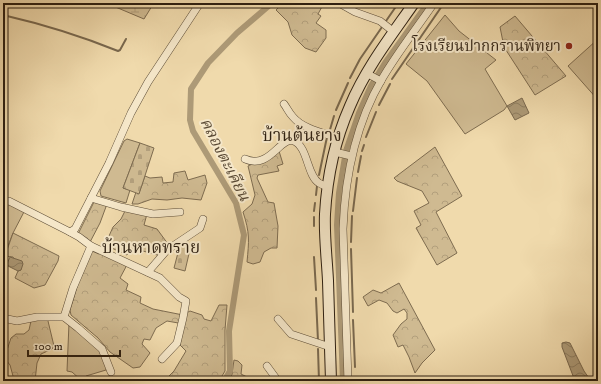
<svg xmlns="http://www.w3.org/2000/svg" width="601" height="384" viewBox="0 0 601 384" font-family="'IM FELL DW Pica','Noto Serif Thai',serif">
	<defs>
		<pattern id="forest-crowns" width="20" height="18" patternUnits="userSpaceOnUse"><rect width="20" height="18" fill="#cfba91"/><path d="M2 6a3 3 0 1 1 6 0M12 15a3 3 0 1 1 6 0" fill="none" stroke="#b29f7c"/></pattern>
		<pattern id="wetland-marsh" width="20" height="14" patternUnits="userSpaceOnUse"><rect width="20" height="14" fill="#cfba91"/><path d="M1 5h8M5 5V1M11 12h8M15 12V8" fill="none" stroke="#b29f7c"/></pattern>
		<pattern id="cemetery-stones" width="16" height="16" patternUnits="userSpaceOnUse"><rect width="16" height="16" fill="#cfba91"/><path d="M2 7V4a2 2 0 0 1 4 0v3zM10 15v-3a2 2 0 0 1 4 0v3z" fill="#b29f7c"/></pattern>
		<pattern id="water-waves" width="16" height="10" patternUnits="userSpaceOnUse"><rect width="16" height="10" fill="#ad9a77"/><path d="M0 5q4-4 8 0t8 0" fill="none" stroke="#8d7d60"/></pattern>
	</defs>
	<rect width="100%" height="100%" fill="#f0daac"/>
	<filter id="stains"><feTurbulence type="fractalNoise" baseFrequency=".005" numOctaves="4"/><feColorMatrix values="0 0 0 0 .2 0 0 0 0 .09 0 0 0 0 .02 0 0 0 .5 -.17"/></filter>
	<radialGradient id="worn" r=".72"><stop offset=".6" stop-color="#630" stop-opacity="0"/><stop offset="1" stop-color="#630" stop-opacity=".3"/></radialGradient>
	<g fill="#cfba91" stroke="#7e6c50">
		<path d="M445,15L459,31L496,60L485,69L507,106L504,110L465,134L427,81L406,64Z"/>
		<path d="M598,39V100L568,66Z"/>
		<path d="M127,139L140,143L123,188L130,190L126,203L101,196L100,191L124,141Z"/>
		<path d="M11,202L25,210L13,233L3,259V207L5,204Z"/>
		<path d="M69,323L101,352L107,367L106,370L86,376L82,381L72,372L67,371Z"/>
	</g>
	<g fill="url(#forest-crowns)" stroke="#7e6c50">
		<path d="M283,3H324L318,14L321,16L316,23L326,30V38L316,52L305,48L292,35L288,22L276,10Z"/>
		<path d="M515,16L566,76L535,95L504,47L500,27Z"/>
		<path d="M435,147L462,196L436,212L457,253L437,265L416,228L421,225L414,211L429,203L422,191L397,181L394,178Z"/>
		<path d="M279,151L283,164L277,166L279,171L258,175L257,178L268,202L274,203L278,226L277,248H271L264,252L260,262L253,264L247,262C249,241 250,233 243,212L252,204L255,195L248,166Z"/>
		<path d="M185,171L188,180L205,175L207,183L201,200L182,198L167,200L152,199L138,204H132L136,192L139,193L145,176L150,178L162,177L163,183L173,182L174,173Z"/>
		<path d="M95,200L107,204L100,223L89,244L76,238Z"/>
		<path d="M126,209L147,214L144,225L157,229L168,244L157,255L143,251L142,254L130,249L127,255L105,245L113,227L121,219Z"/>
		<path d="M13,233L59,256L58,261L45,285L34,288L15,278L18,271L21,270L13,257L5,256Z"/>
		<path d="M101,249L128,263L120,278L128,284L126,290L141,297L140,303L153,309L183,315L190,311L202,315L204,319L211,321L219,305H227L225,330V371L219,381H164L174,371L186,351L180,345L184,324L167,321L156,328L150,340L144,339L142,344L150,353L140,367L133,368L110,352L98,338L71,315L70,310L80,277L92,251L99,254Z"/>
		<path d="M399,283L435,350L422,363L415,373L409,357L403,345L398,347L393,335L401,324L407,319V313L404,309L397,313L393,311L387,303L379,300L368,306L363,297L373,290L381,293Z"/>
		<path d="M45,318L48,321L54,346L52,349L41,354L37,363L35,381H12L13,376L10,365L6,360L7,350L11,338L16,334H24L29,330L31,321Z"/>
		<path d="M234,360L238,361L242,365L241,374L255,381H229L232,374Z"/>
	</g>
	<path fill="url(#wetland-marsh)" stroke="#7e6c50" d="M106,3H145L152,6L144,19Z"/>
	<g fill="url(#cemetery-stones)" stroke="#7e6c50">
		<path d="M140,143L154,148L139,194L123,188Z"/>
		<path d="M183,243L191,245L185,271L174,268L180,245Z"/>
	</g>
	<g fill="url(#water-waves)" stroke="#79684e">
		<path d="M522,98L529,113L515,120L507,106Z"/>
		<path d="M10,257L22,261L23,264L21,270L18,271L8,266L7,264Z"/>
		<path d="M566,342L570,343L584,371L591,381H575L562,347V343Z"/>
	</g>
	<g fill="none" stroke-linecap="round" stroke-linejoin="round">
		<g stroke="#79684e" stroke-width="2">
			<path d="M3,15C42,24 81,36 118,51L120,50L126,39"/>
			<path d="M386,21L397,5"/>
			<path d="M350,78L360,59L382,27"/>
			<path d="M392,79L444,3"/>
			<path d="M379,105L390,84"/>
			<path d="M336,110L348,83"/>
			<path d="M329,133L334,116"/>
			<path d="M366,137L376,112"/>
			<path d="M362,151L364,145"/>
			<path d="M358,172L361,156"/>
			<path d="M319,175L327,137"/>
			<path d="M316,195L317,186"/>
			<path d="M314,211L315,203"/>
			<path d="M353,211L357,178"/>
			<path d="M314,226V217"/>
			<path d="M351,242L352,216"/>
			<path d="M351,249L353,312"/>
			<path d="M314,257L316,290"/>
			<path d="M316,298L318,341"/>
			<path d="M353,320L355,367"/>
			<path d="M318,349L319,381"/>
			<path d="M355,377V381"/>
		</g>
		<g stroke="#ad9a77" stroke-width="6">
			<path d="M224,381L230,371L229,331L244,235L236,203L193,131L190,120L191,89L208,63L237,33L272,3"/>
			<path d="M343,381L337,225L339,193L346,151L359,113L371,86L385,63L428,3"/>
		</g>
		<defs>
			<g id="street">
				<path d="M339,3L355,12L380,21L394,32"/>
				<path d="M366,73L381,81"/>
				<path d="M284,104C287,108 289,113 293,117C303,129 324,133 338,138"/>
				<path d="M335,152L351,156"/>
				<path d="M245,159C270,170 280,136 294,141C308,147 307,176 319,183C322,185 325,186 328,187"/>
				<path d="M91,198L121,207L153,214L180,212"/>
				<path d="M3,202L9,201L70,232L75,229L109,163L131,113L148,82L200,3"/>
				<path d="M70,232L79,237L91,246L160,278L179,297L186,301L183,318L177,343L162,359"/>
				<path d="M148,272L167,250L200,228L203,219"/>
				<path d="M64,317L73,288L91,246"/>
				<path d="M3,318L17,321L37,317H64L78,328L102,349L111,372"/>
				<path d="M278,319L291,334L330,347"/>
				<path d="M267,366L278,381"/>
				<path d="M348,381L343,229C345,176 355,125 382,79C397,53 417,28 434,3"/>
			</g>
			<path id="secondary" d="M331,381C330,348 329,314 328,281C327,259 324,236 325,214C327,178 335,140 350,106C366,68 391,36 414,3"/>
		</defs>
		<use href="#street" stroke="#5d4d37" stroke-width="8"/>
		<use href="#secondary" stroke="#2c1e10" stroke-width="12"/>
		<use href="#street" stroke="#f5e7c9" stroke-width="7"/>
		<use href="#secondary" stroke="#f5e7c9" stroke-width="10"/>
	</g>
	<circle fill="#8f2418" stroke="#f5e7c9" stroke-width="1.5" cx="569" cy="46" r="4"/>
	<g text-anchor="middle" stroke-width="4" stroke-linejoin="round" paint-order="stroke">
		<g font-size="15" fill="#2c1e10" stroke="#f5e7c9" text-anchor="end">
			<text x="561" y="51">โรงเรียนปากกรานพิทยา</text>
		</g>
		<g font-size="16" font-style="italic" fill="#594934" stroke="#f5e7c9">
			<text transform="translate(226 159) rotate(63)" y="6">คลองตะเคียน</text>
		</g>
		<g font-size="17" fill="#2c1e10" stroke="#f5e7c9">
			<text x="302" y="141">บ้านต้นยาง</text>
			<text x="151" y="253">บ้านหาดทราย</text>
		</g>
	</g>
	<rect width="601" height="384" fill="none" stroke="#f0daac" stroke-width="16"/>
	<rect x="4" y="4" width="593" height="376" fill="none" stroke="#2c1e10" stroke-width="2"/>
	<rect x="8" y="8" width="585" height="368" fill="none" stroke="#2c1e10"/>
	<path d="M28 350v6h92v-6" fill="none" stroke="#2c1e10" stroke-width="2"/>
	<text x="34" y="350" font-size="12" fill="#2c1e10" stroke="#f5e7c9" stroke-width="3" paint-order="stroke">100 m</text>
	<rect width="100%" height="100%" filter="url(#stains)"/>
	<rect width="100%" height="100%" fill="url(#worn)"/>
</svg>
